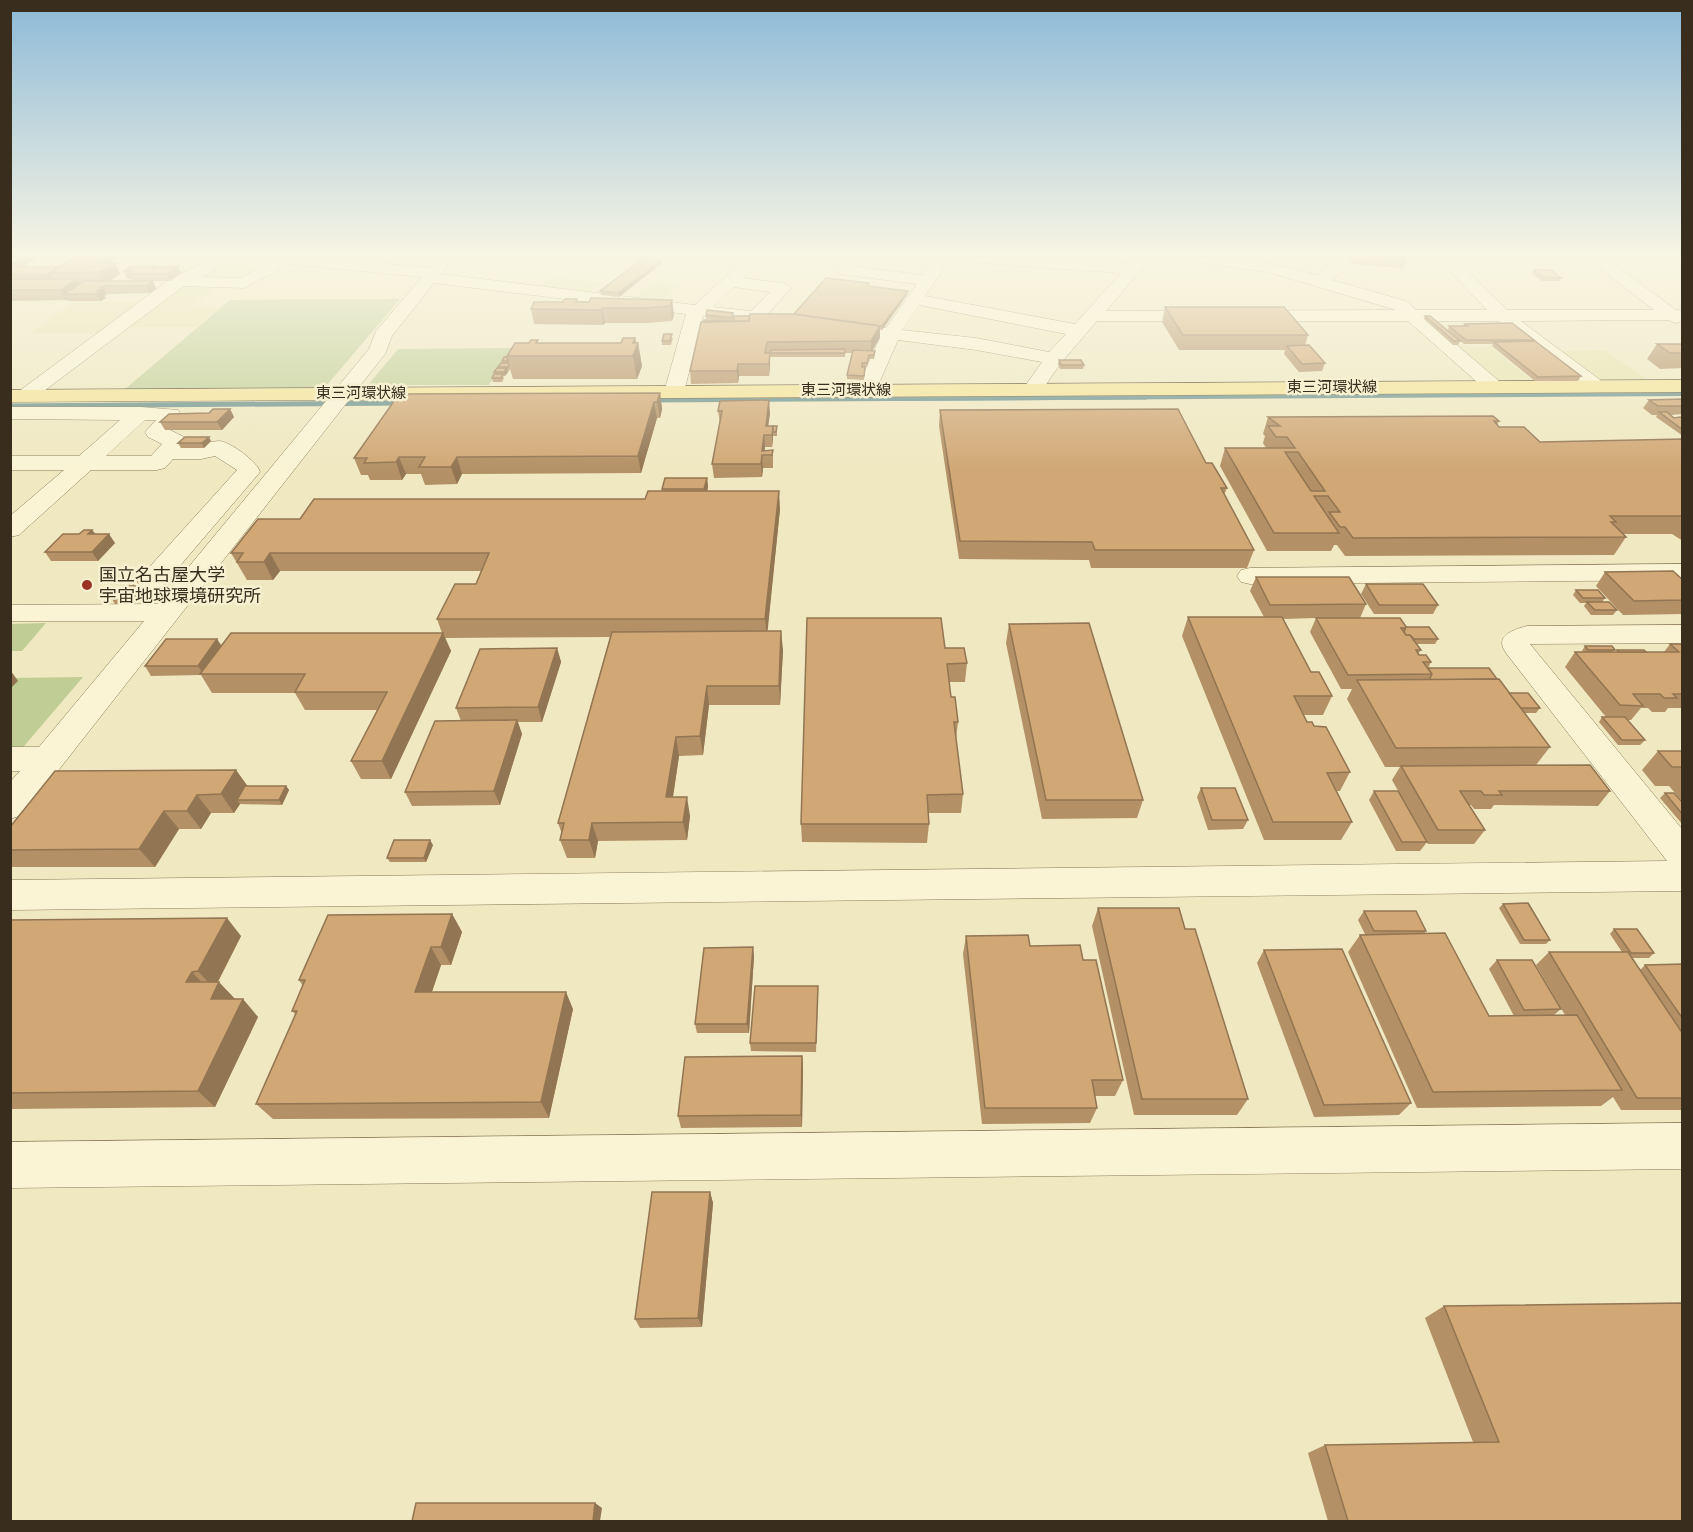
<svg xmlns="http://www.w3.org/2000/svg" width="1693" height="1532" viewBox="0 0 1693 1532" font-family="Merriweather,'Noto Sans JP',serif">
	<rect width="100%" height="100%" fill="#f0e8c1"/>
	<g fill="#e6e4ae">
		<path d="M31,257H93L76,268H13Z"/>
		<path d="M164,257H224L193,272L142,273Z"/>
		<path d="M234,257L280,261L242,281L189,279Z"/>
		<path d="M552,277L601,283L590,292L583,293L537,288Z"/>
		<path d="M180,282L220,284L192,306L221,307L197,327H122Z"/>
		<path d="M653,282L680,285L659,302L632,299Z"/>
		<path d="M75,302H147L104,333H30Z"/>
		<path d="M1452,346H1490L1533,381L1493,382Z"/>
		<path d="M1605,350L1649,381L1597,382L1555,351Z"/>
	</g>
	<g fill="#c0ce95">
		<path d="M400,299L327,385L316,389H125L230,300Z"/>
		<path d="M511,348L489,385H368L398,349Z"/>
		<path d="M46,623L22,651H11V624Z"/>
		<path d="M83,677L19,752H11L10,678Z"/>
	</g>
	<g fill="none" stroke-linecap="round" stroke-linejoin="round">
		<path stroke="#6a918c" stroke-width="4" d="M889,399L1682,394"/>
		<g stroke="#6a918c" stroke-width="5">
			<path d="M652,400L1146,397"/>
			<path d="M10,406L403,403"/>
		</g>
		<defs>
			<g id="minor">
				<path d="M14,257H34L10,271V259Z"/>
				<path d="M216,257H237L202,277L241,278L270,262L257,260L255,257H318L430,268L438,257H455L441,274L695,305L747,257H765L743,278L783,283L791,288L768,314L886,328L917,284L839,274L837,271L847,257H864L856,267L923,275L936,257H952L925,296L1075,324L1121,273L969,262L961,257H1039L1129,264L1135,257H1152L1106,311L1396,310L1268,272L1193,262L1185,257C1237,257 1267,261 1317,275L1333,262L1336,257H1352L1346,268L1332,280L1406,301L1416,310H1487L1436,257H1453L1507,310H1654L1585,257H1604L1676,310H1682V321L1676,323L1668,320L1521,321L1603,382L1606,386L1603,390H1589L1498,321H1429L1500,382L1503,386L1500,390H1486L1408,321H1097L1061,363L1040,393H1026L1023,389L1042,362L976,350L898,340L876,390L873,394H859L856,390L880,338L703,316L684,392L681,396H667L664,392L686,314L434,283L392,336L385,354L61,767L22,815L10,819V782L20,771H10V747H39L144,621H10V605L158,604L369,349L376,331L422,277L291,264L244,288L184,286L32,400H18L15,396L18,392L170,279ZM734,287L770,292L751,311L713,307ZM919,305L1066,334L1049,352L976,338L902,330Z"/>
				<path d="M10,407H141L178,410L182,417L170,430L184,437L187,442L185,445C196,445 207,442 219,441C229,441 258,462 260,472L155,595L145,597L135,595L131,589L135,583L237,470L215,456L201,459H173L165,468L157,470H91L19,535L10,537V516L64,470H10V456H79L120,420L10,419ZM145,420H156L145,432L148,437L162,444L151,456H106Z"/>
				<path d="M1682,564V580L1250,584L1241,582L1237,576L1241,570L1250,568Z"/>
				<path d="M1682,625V643L1530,644L1682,829V891L10,910V880L1667,861L1506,653C1494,636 1512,630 1527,626Z"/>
				<path d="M1682,1123V1169L10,1188V1142Z"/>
			</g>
			<path id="major" d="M1682,380V392L10,402V390Z"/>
		</defs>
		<use href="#minor" stroke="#8a7958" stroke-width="1"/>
		<use href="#major" stroke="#58462c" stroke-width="1"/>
		<use href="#minor" fill="#faf4d5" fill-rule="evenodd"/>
		<use href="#major" fill="#f5e497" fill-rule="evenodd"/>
	</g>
	<g fill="#b39065">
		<path d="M24,257L23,267H60L110,261L111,263H115L120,274L109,281H153L156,289L150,293L107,294L104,296L106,298L101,301H69L68,300L10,301V267H15L13,264Z"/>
		<path d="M1350,257H1404L1406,261L1403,268L1352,264Z"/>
		<path d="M662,263L619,297L601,295L600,291Z"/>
		<path d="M155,266L156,268L178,266L181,273L170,281H133L132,279H127L124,271Z"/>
		<path d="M1534,270L1561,278L1559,281H1542L1532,274Z"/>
		<path d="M869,287L908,291L907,295L882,330H880V337L872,351L875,355L874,359H869L867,367H865L864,380L847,379V375L853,353H845V357H771L770,354V365L769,376H739L738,383L691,384L690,371L716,320L706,319V315L733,317L732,321H733L749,316L794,314Z"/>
		<path d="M577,299L578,302L672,300L674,315L672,321L647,323H605L603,325L534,324L531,309Z"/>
		<path d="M1165,307L1308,335L1305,346L1325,363L1322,371L1299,372L1284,354L1285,350H1179L1162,322Z"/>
		<path d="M1425,316L1460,341L1458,345H1453L1424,319Z"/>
		<path d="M1465,324L1534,340L1533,341L1581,376L1578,381H1535L1492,346L1493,344H1464L1448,330L1449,326H1463Z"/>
		<path d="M635,338L636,343H638L642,366L637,379H513L510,369L509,371H507L508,372L505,376H503L504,378L502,382H493L492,378L495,374L494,372L499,368L498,367L503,363L502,361L507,357V356L538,343H621Z"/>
		<path d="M673,338L671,345H662V341Z"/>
		<path d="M1657,344L1683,345V368L1660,369L1647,359Z"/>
		<path d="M1059,360L1084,365L1083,369H1060L1058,364Z"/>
		<path d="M660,393L662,409L660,418H657L641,473L462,474L457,484L425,485L421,474H406L402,480H370L368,475H361L354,458Z"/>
		<path d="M1683,399V414L1670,415L1674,418L1683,419V436L1656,417L1657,415H1652L1643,408L1649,400Z"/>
		<path d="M230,409L234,417L222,430H165L160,422Z"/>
		<path d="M940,410L1206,463L1227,488L1224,495L1254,550L1247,568H1091L1089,560L959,559L939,426Z"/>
		<path d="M718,411L770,413L768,426L777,431V436H773L772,447H765V451L773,450V468H763L762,477L714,478L712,464L720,423Z"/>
		<path d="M1268,417L1499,421L1497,425L1499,427L1540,442L1683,439V541L1672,534H1624L1626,537L1614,555L1345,556L1337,545H1334L1331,551H1267L1220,466L1225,448H1266L1263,443L1265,436L1263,434Z"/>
		<path d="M211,441L204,448H181L178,443Z"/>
		<path d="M707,478L708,487L707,491L780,509L767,632L783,650L780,705H709L703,755L679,756L673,797L690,816L687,840L598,841L595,858H567L560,840L562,834L558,823L610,637L445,638L451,651L391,779H361L351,761L377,710H305L295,693H212L201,675L151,676L145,666L217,639L221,646L442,633L437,619L476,584L481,571H280L273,580H247L231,553L300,519L645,499L662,491V489Z"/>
		<path d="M92,530L96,534L115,543L98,561H51L45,552L79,534Z"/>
		<path d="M1605,572L1683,580V614L1623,615L1596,586Z"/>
		<path d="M146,574L148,579L144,584H138L135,579Z"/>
		<path d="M1256,577L1366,604L1360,618L1406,627L1438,639L1435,644H1417L1421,650L1418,654L1431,662L1428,668L1497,679L1509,693L1540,708L1536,713H1524L1550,747L1536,765L1610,791L1598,806L1494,805L1491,809H1474L1471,805H1469L1485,830L1474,844H1428L1392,780L1400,767H1385L1347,699L1352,689H1341L1310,632L1316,618L1283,619L1311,672L1332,696L1323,715H1303L1307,722L1314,726L1350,772L1340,791H1337L1352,822L1341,840H1264L1182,636L1188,617H1264L1250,591Z"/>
		<path d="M1366,584L1438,605L1433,614H1374L1361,594Z"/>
		<path d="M140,586L143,591L131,604H115L112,599Z"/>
		<path d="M1576,590L1605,598L1602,602L1617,610L1613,615H1591L1584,606L1586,603H1580L1573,595Z"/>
		<path d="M1009,624L1143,800L1137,818L1042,819L1006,643Z"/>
		<path d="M1670,644H1683V708H1668L1665,712H1652L1648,708H1641L1631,720H1627L1645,740L1640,745H1618L1599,722L1602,717H1606L1565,667L1575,652H1583L1582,651L1585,646L1615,650L1613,652H1616L1617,650L1646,652H1664Z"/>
		<path d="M557,648L561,662L542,722H518L522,734L500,805L412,806L405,792L461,721L456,708Z"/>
		<path d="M945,648L967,663L965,682H949L951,697L958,722L956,739L963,794L961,813H928L929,824L927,843L802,842L801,824Z"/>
		<path d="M1658,751H1683V802L1669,786H1655L1642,770Z"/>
		<path d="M236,770L247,786H286L289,790L282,805L240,804L234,813H211L201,829H179L155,867H10V827Z"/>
		<path d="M1201,788L1248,820L1243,829L1208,830L1197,797Z"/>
		<path d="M1374,791L1427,842L1420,851H1396L1369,800Z"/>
		<path d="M1665,793L1683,803V825L1660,798Z"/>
		<path d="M433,845L426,862H390L387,858Z"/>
		<path d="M1503,904L1550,940L1546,944H1520L1499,908Z"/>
		<path d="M1098,908L1185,929L1248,1099L1237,1115H1134L1092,926Z"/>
		<path d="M1364,911L1426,931L1424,934L1489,1016H1514L1489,969L1497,960L1561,1009L1554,1015H1565L1536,965L1549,952H1622L1610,934L1614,929L1654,953L1649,958H1632L1640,970L1645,965L1683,964V1110H1621L1613,1097L1601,1106L1417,1108L1348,952L1360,935L1365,934L1358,920Z"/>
		<path d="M452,914L462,932L451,965H441L432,992L573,1009L549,1118L273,1119L256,1104L296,1015L292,1011L303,986L299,980Z"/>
		<path d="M10,920L241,936L218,982L235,999L258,1017L215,1107L10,1109Z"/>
		<path d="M966,936L1030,946L1083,960L1123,1080L1115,1096H1095L1097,1108L1090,1123L982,1124L963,954Z"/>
		<path d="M1264,950L1411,1103L1399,1115L1314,1117L1257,963Z"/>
		<path d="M754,956L749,1033H697L695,1024Z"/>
		<path d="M818,995L816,1052L751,1051L750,1043Z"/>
		<path d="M802,1056L803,1068L802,1127L681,1128L678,1116Z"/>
		<path d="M710,1192L713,1203L702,1327L640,1328L635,1319Z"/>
		<path d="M1444,1306L1683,1521H1328L1308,1453L1325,1445L1473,1442L1425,1318Z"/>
	</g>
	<g fill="#927552">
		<path d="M31,257H39L22,267L20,264Z"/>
		<path d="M96,257H118L110,261L112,265L115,263L120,274L107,283L101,272Z"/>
		<path d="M662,260V263L619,297L618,293Z"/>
		<path d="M178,266L181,273L170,281L167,274Z"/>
		<path d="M59,267L63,273H50L54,280L50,282L46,275Z"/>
		<path d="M77,279L84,290L64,294L68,300L67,301L61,290Z"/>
		<path d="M153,281L156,289L150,293L146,286Z"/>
		<path d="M103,286L107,294L104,296L106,298L101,301L97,294V291Z"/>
		<path d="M908,291L907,295L882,330V326Z"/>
		<path d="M672,300L674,315L672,321L670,306Z"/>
		<path d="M602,308L605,323L603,325L601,310Z"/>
		<path d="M880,326V337L871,353V341Z"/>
		<path d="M635,338L637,347L638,343L642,366L637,379L633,356V343Z"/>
		<path d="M770,353V365L769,376V364Z"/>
		<path d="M738,364L739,376L738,383L737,371Z"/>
		<path d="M507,368L508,372L505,376L504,372Z"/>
		<path d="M660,393L662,409L660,418L657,402Z"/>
		<path d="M769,400L770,413L767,435L766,426Z"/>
		<path d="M654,402L657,418L641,473L638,456Z"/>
		<path d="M230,409L234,417L222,430L217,422Z"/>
		<path d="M773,426V439L772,447V435Z"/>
		<path d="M764,435L765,447L764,455L762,451Z"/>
		<path d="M209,437L211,441L204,448L202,443Z"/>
		<path d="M762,455L763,468L762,477L761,464Z"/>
		<path d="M399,457L406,474L402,480L396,462Z"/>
		<path d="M457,457L462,474L457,484L451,467Z"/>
		<path d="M707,478L708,487L706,498L704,489Z"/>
		<path d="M779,491L780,509L767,637L765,619Z"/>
		<path d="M92,530L98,539L88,534Z"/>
		<path d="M109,534L115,543L98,561L92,552Z"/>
		<path d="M270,553L280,571L273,580L264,562Z"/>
		<path d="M146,574L148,579L144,584L141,579Z"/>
		<path d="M140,586L143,591L131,604L128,599Z"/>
		<path d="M781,631L783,650L780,705L779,686Z"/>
		<path d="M443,633L451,651L391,779L382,761Z"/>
		<path d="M217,639L223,648L204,675L198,666Z"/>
		<path d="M557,648L561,662L542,722L538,707Z"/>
		<path d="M11,671L18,681L10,689Z"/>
		<path d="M707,686L709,705L703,755L700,736Z"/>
		<path d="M517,720L522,734L500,805L494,791Z"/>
		<path d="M676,737L679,756L670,816L666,797Z"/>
		<path d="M236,770L249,788L237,800L240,804L234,813L221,794Z"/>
		<path d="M286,786L289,790L282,805L279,800Z"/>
		<path d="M197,795L211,813L201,829L187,811Z"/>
		<path d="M687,797L690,816L687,840L683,822Z"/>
		<path d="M164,811L179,829L155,867L139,849Z"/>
		<path d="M592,823L598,841L595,858L589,840Z"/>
		<path d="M430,840L433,845L426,862L424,858Z"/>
		<path d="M452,914L462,932L451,965L441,947Z"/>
		<path d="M227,918L241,936L214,989L198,971Z"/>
		<path d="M431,947L441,965L426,1009L415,992Z"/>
		<path d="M753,947L754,956L749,1033L747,1024Z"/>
		<path d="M192,972L208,989L186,982Z"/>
		<path d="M219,982L235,999H211Z"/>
		<path d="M566,992L573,1009L549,1118L541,1102Z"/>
		<path d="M243,999L258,1017L215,1107L198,1091Z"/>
		<path d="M802,1056L803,1068L802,1127L801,1115Z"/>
		<path d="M710,1192L713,1203L702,1327L698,1318Z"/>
		<path d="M595,1503L602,1508L600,1521H593Z"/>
	</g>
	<g fill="#d0a775" stroke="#927552" stroke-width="1.5" fill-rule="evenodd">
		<path d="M24,257H31L20,264H13Z"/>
		<path d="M75,257H106L97,263H115L101,272L50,273Z"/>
		<path d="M1366,257H1404L1406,261Z"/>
		<path d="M644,258L662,260L618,293L600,291Z"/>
		<path d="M155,266L152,268L178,266L167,274H129L132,271H124L130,267Z"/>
		<path d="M10,267H59L46,275H10Z"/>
		<path d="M1534,270H1551L1561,278L1543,277Z"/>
		<path d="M826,278L869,283L867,286L908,291L882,326L794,314Z"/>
		<path d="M10,279H77L61,290H10Z"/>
		<path d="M84,281H153L146,286H103L97,291H102L97,294H64Z"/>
		<path d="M591,298L672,300L670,306L645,308H602L601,310L531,309L534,302H563L565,299H577L576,302H589Z"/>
		<path d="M1165,307H1284L1308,335H1183Z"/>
		<path d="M707,310L733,313L732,318L706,315Z"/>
		<path d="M750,314H791L880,326L871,341L767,342L765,353H770L769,364H738L737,371H690L701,322L749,321Z"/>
		<path d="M734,316H749V321H733Z"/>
		<path d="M1425,316H1430L1460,341H1454Z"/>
		<path d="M704,320L731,321L703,322Z"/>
		<path d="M1512,323L1534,340H1466L1449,326H1468L1465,324Z"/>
		<path d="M664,334H672L670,341H662Z"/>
		<path d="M623,338H635L633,343H638L633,356H507L515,343H529L531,340H538L536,343H621Z"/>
		<path d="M1535,341L1581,376L1538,377L1494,342Z"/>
		<path d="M1657,344H1680L1683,345V353H1670Z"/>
		<path d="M1309,345L1325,363L1302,364L1287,346Z"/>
		<path d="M845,349V353H770L771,350Z"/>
		<path d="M853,350L875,351L874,355H869L867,363H862V367H865L864,376L847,375Z"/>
		<path d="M504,357H507L508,361H502Z"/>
		<path d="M1059,360H1081L1084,365H1061Z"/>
		<path d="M501,363H509V365L508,367H498Z"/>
		<path d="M497,368H507L504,372H494Z"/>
		<path d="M494,374H503L501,378H492Z"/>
		<path d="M660,393L657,402H654L638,456L457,457L451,467H419L425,457H399L396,462L364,463L367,458H354L399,394Z"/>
		<path d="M1683,399V406H1658L1649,400Z"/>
		<path d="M769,400L766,426H773L772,435H764L762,451L773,450L772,455H762L761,464H712L722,411H718L720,401Z"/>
		<path d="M213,409H230L217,422H160L169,414L209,413Z"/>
		<path d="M1178,409L1206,463H1212L1227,488H1221L1254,550H1095L1092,542L960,541L940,410Z"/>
		<path d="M1659,412H1667L1674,418L1680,417L1683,419V430Z"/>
		<path d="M1493,416L1499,421H1494L1499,427H1524L1540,442L1683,439V516H1610L1616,522H1611L1626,537L1353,538L1345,527H1340L1329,512H1340L1328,496H1314L1339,533H1274L1225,448H1295L1287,437H1276L1268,426H1280L1268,417ZM1285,452H1298L1325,491H1311Z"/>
		<path d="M773,426H777L776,432H773Z"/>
		<path d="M185,437H209L202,443H178Z"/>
		<path d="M665,478H707L704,489H662Z"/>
		<path d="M648,491H779L765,619H437L455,584H476L489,553H270L264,562H237L243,553H231L258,519H300L314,499H645Z"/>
		<path d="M84,530H92L88,534H109L92,552H45L63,534H79Z"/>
		<path d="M1673,571L1683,580V600L1634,601L1605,572Z"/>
		<path d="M139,574H146L141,579H135Z"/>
		<path d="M1256,577H1349L1366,604L1270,605Z"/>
		<path d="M1366,584H1423L1438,605H1379Z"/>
		<path d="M124,586H140L128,599H112Z"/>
		<path d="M1576,590H1598L1605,598H1583Z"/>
		<path d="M1587,602H1609L1617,610H1595Z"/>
		<path d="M1188,617H1282L1311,672H1319L1332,696H1294L1307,722H1312L1314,726L1326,727L1350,772L1327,773L1352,822H1273Z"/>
		<path d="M807,618H941L945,648H964L967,663L947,664L951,697H955L958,722H954L963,794L927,795L929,824H801Z"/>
		<path d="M1316,618H1400L1407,628H1401L1406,635H1410L1421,650H1416L1419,655H1426L1431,662H1423L1432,674L1348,675Z"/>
		<path d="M1089,623L1143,800H1046L1009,624Z"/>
		<path d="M1406,627H1429L1438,639H1414L1410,635H1406L1404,632Z"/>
		<path d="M781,631L779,686H707L700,736L676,737L666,797H687L683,822L592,823L589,840H560L564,823H558L612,632Z"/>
		<path d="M231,633H443L382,761H351L387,692H295L305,674H200Z"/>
		<path d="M166,639H217L198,666H145Z"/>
		<path d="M1670,644H1683V694H1673L1677,698H1664L1660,694H1633L1643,706L1620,705L1575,652H1679Z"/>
		<path d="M1585,646H1612L1615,650H1588Z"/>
		<path d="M557,648L538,707L456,708L480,649Z"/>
		<path d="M1617,650H1644L1646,652H1619Z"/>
		<path d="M1428,668H1489L1497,679L1431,680L1430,678L1432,674Z"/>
		<path d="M1499,679L1550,747L1396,748L1357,680Z"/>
		<path d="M1509,693H1528L1540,708H1521Z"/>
		<path d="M1602,717H1625L1645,740H1622Z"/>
		<path d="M517,720L494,791L405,792L435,721Z"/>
		<path d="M1658,751H1683V767H1672Z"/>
		<path d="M1590,765L1610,791H1499L1502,795H1484L1481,791H1460L1485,830H1438L1401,766Z"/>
		<path d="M236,770L221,794L197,795L187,811H164L139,849L10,850V827L55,771Z"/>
		<path d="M245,786H286L279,800H237Z"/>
		<path d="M1201,788H1235L1248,820H1212Z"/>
		<path d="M1374,791H1398L1427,842H1402Z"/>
		<path d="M1665,793H1674L1683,803V815Z"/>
		<path d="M394,840H430L424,858H387Z"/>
		<path d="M1528,903L1550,940H1524L1503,904Z"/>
		<path d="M1098,908H1179L1185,929H1195L1248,1099H1142Z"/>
		<path d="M1364,911H1416L1426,931H1374Z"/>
		<path d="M452,914L441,947H431L415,992H566L541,1102L256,1104L297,1011H292L305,980H299L328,915Z"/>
		<path d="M227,918L198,971L192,972L186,982H219L211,999H243L198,1091L10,1093V920Z"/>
		<path d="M1614,929H1637L1654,953H1631Z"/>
		<path d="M1445,933L1489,1016L1577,1015L1622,1090L1433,1092L1360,935Z"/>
		<path d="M1028,935L1030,946L1080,945L1083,960H1096L1123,1080H1092L1097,1108H985L966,936Z"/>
		<path d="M753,947L747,1024H695L704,948Z"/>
		<path d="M1342,949L1411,1103L1324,1105L1264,950Z"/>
		<path d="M1549,952H1628L1683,1034V1098H1637Z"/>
		<path d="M1497,960H1532L1561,1009L1524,1010Z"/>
		<path d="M1683,964V1019L1645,965Z"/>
		<path d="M755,986H818L816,1043H750Z"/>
		<path d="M802,1056L801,1115L678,1116L685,1057Z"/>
		<path d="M652,1192H710L698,1318L635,1319Z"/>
		<path d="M1683,1303V1521H1348L1325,1445L1499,1442L1444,1306Z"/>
		<path d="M416,1503H595L593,1521H412Z"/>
	</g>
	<linearGradient id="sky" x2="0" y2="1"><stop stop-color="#8dbad7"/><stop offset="0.54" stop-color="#f8f5e3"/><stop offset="1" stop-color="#f8f5e3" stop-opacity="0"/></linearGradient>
	<rect width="1693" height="472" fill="url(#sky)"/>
	<circle fill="#9c3425" stroke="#f7f1d1" stroke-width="2" cx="87" cy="585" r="6"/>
	<g text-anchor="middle" stroke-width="5" stroke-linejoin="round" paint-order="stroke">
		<g font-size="15" fill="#392e1d" stroke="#f7f1d1">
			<text x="1332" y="392">東三河環状線</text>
			<text x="846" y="395">東三河環状線</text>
			<text x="361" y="398">東三河環状線</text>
		</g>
		<g font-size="18" fill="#392e1d" stroke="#f7f1d1" text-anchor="start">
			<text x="99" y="581">国立名古屋大学<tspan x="99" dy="21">宇宙地球環境研究所</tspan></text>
		</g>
	</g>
	<rect width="1693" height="1532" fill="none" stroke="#392e1d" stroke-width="24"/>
</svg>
